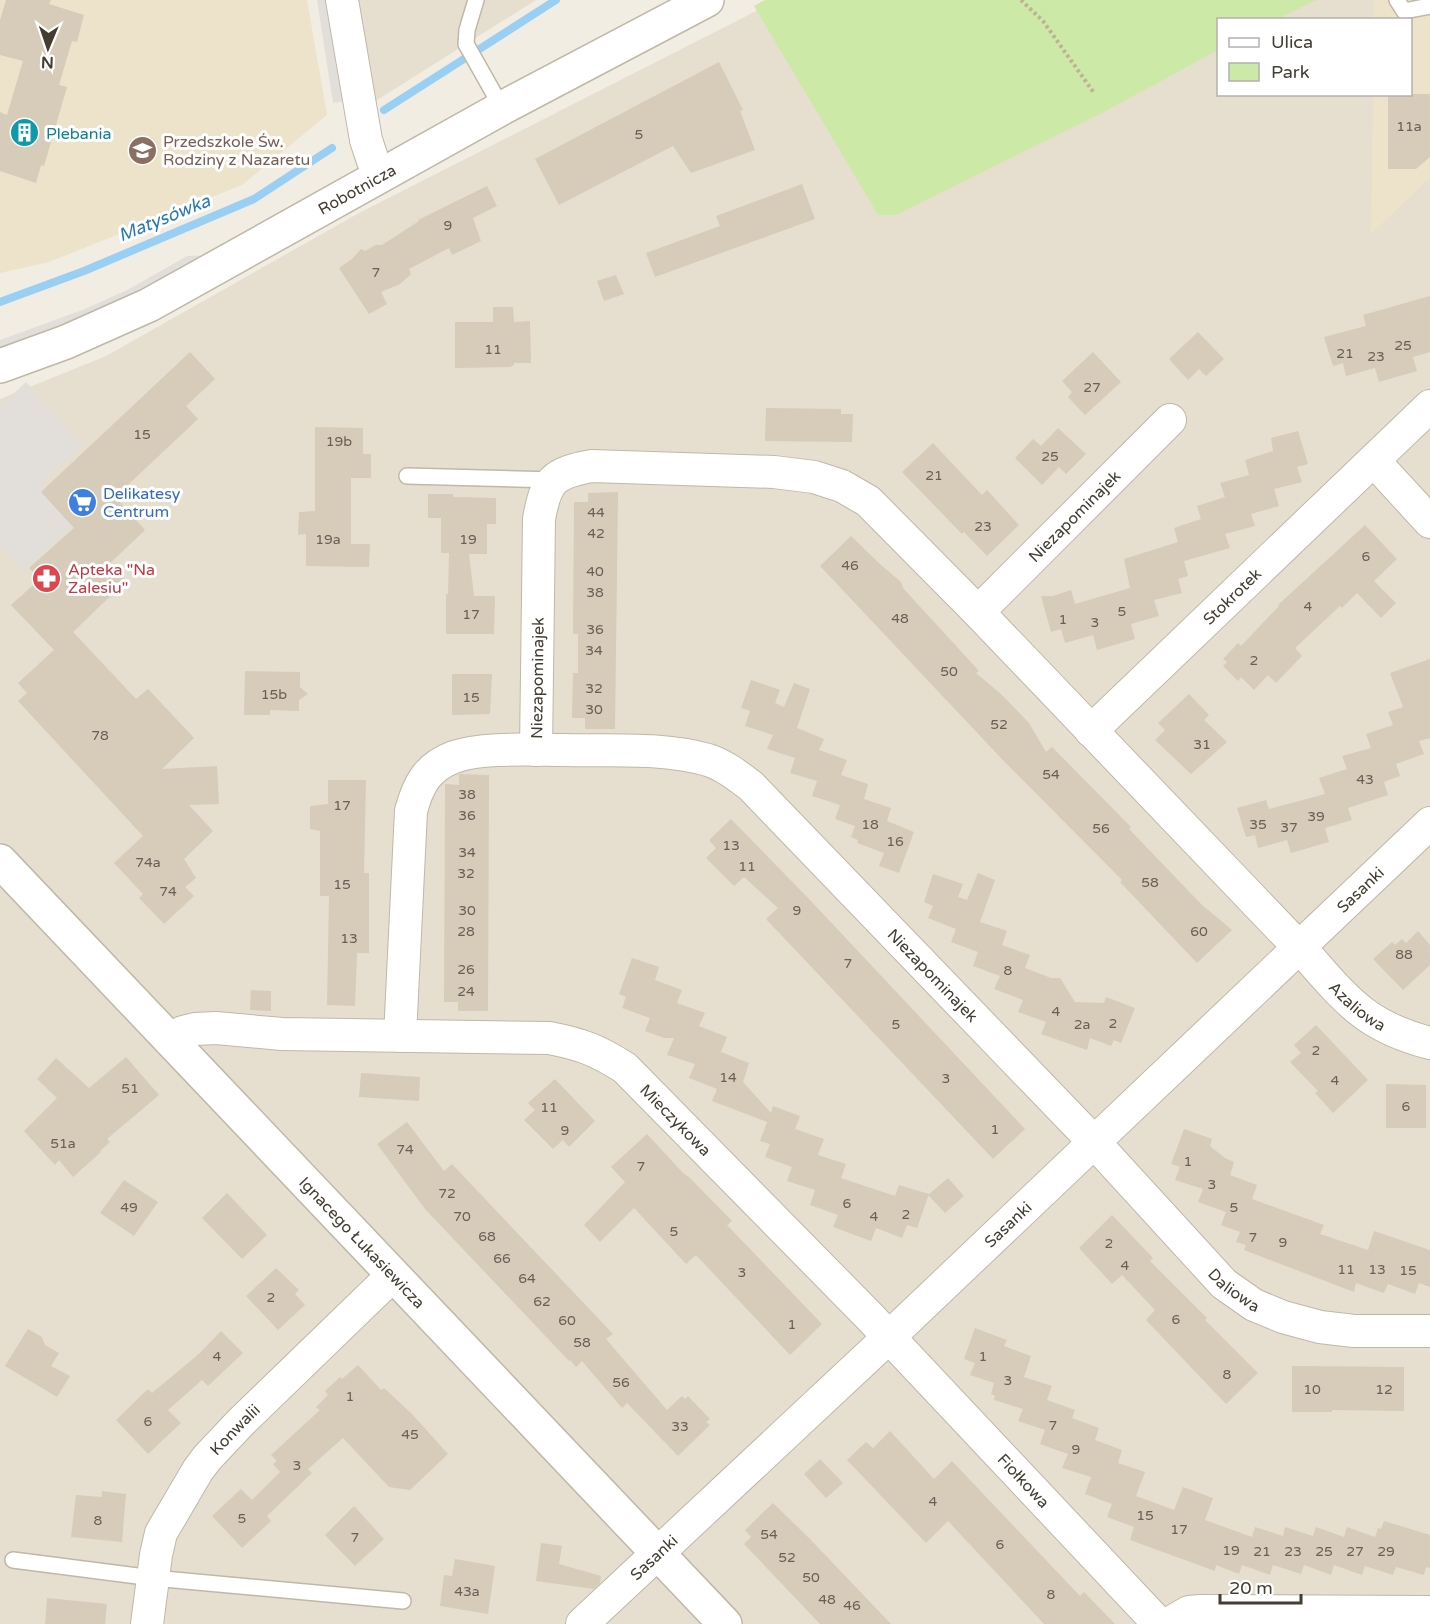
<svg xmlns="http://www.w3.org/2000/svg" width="1430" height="1624" viewBox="0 0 1430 1624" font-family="'Varela Round',sans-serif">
	<rect width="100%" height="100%" fill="#f2ede2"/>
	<g fill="#e6dfcf" fill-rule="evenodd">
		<path d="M357,0H536L374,102Z"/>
		<path d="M778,0H1430V1624H0V399L106,356L359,213ZM1218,20H1410V94H1218Z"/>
	</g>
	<g fill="#ece3ca">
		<path d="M0,0H307L327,115L242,185L49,262L0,273Z"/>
		<path d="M1374,0H1430V178L1371,234L1373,95L1410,94V20L1373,19Z"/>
	</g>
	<path fill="#cce9a7" d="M765,0H1316L1278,19L1218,20V50L1104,112L896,215H878L754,6Z"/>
	<g fill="#e2dfdb">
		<path d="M317,0H331L347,101L333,103Z"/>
		<path d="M211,255L123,303L0,350V340L85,309L129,289L187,256Z"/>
		<path d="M26,382L83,446L38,486L74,526L23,571L0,545V406Z"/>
	</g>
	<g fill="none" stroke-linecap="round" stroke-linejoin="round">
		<g stroke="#99cff3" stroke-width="8">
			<path d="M384,110L556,0"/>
			<path d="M0,302L84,271L254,199L332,148"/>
		</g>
	</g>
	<g fill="#d7cbba">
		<path d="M6,0H51L49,4L84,15L77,42L72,41L59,85L67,87L44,166L41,165L36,183L0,171V112L7,115L23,61L0,55V20Z"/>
		<path d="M719,62L743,110L740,111L755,150L691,173L673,146L559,205L535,159Z"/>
		<path d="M1388,94H1430V157L1416,169H1388Z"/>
		<path d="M802,184L815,219L655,277L646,253L720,226L716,216Z"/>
		<path d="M487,186L497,206L473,218L481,241L452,255L449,248L409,269L411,274L400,284L381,292L387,304L369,314L339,268L352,259L361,249L365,251L376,245H382L419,221L418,220Z"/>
		<path d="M616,275L624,294L604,301L597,281Z"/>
		<path d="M1430,296V352L1413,357L1417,371L1379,382L1375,368L1346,376L1343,363L1333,366L1324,337L1366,326L1363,315Z"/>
		<path d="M493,307H513L514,322L530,321L531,363H514V365L510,367L455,368V322H493Z"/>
		<path d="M1198,332L1224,359L1206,376L1199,369L1188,380L1169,359Z"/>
		<path d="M190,352L215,379L186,406L198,419L115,497L145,530L109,564L126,581L73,632L136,699L148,689L194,738L162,769L217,766L219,804L189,805L213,831L184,859L196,878L185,887L194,896L164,924L139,898L143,894L114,863L143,836L18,701L27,693L18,683L54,650L11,605L40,579L29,568L74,528L41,492Z"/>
		<path d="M1093,352L1121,382L1085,415L1068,397L1072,392L1062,381Z"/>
		<path d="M766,408L841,409V414H853L852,442L765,441Z"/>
		<path d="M315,427L363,428V454H371V478H351V544H370L369,567L306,566V534L298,535L299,512L315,511Z"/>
		<path d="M1058,428L1086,454L1066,474L1059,467L1042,485L1015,458L1033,439L1041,446Z"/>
		<path d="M1298,431L1308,464L1297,467L1302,482L1274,489L1279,506L1251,514L1255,526L1225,534L1230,548L1184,561L1188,576L1178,579L1182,593L1154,600L1159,616L1131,624L1135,639L1097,650L1093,635L1065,643L1061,629L1051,632L1041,596H1053L1071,590L1075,604L1130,588L1124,559L1178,542L1174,528L1201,519L1197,506L1225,497L1220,483L1249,475L1245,460L1273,451L1271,438Z"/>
		<path d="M933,443L982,495L987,490L1019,525L987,556L964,532L962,534L902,472Z"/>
		<path d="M618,492L615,729H585V718H572L573,673H578V634H573L574,502H588V493Z"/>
		<path d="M428,494H453V497L496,498V524H487V554H469L474,596H495L494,634H446V594H448L449,553H441V518H428Z"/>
		<path d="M1365,525L1397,559L1374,581L1396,603L1381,618L1357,593L1342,608L1340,606L1295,648L1302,656L1276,683L1268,675L1254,690L1241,677L1238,681L1223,666L1227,662L1223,659L1238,643L1241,646L1279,606L1278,605Z"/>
		<path d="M851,536L880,564L901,582L903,588L979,671L976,673L1002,695L1029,723L1046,752L1052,747L1131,827L1129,829L1201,904L1232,930L1197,963L1120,882L1122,880L999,756L820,566Z"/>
		<path d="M1430,659V738L1419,741L1424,754L1396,764L1400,776L1384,782L1388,795L1348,808L1352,820L1325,828L1329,842L1291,853L1287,840L1258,848L1255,835L1246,837L1237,808L1266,800L1269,809L1325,794L1319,778L1347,769L1342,756L1371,748L1366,734L1393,725L1388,712L1403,707L1390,673Z"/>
		<path d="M245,671L300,672V687L308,694L299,700V711L270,710V715H244Z"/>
		<path d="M452,674H492L490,714L452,715Z"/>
		<path d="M751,680L780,690L775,703L784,707L794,683L810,689L797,728L824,739L819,750L847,760L841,775L868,784L864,799L891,808L887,821L914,832L899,873L879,866L884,853L857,843L858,840L851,837L855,826L835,819L840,805L812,796L817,781L790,773L795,758L767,749L773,735L745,726L750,711L741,708Z"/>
		<path d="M1189,694L1209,715L1204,720L1227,742L1191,774L1155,740L1165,730L1158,723Z"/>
		<path d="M459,774L489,775L488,1011H458V1002H444L445,784L459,785Z"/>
		<path d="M328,780H366L364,873H369V953H357L355,1006L327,1005L329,896H320V831L310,829V806L328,804Z"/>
		<path d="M731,819L810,900L1025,1129L993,1159L766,919L778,908L744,877L734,886L706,858L716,848L709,840Z"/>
		<path d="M978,873L995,880L980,922L1007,931L1002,945L1030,955L1025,968L1051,978H1060L1075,1002L1104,1003L1106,997L1135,1008L1121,1043L1114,1040L1111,1046L1090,1038L1087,1050L1041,1034L1046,1022L1018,1012L1023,1000L994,989L1000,976L973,966L978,952L951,942L956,929L928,918L933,906L924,902L933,874L963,884L958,897L967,900Z"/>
		<path d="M1418,931L1430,945V965L1403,990L1373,959L1392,942L1395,945L1402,939L1406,943Z"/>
		<path d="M632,958L659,967L655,980L682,990L677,1003L705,1013L699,1026L727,1037L721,1052L749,1063L743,1082L771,1113L773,1106L800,1116L795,1129L824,1139L818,1155L846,1164L841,1178L895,1196L899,1185L929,1194L917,1228L907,1225L902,1238L876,1228L871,1241L833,1227L838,1215L810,1205L815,1190L787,1181L792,1167L765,1157L770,1144L760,1141L767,1122L712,1101L717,1089L689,1078L695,1064L667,1055L674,1038H664L645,1031L650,1018L622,1008L626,997L619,994Z"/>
		<path d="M251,990L271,991V1011L250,1010Z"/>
		<path d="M1316,1025L1368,1080L1333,1113L1315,1093L1318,1091L1290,1062L1301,1053L1294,1045Z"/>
		<path d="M126,1057L159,1095L107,1139L110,1142L100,1151L101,1152L73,1177L59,1160L55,1165L24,1131L57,1098L37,1079L56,1058L89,1088Z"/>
		<path d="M361,1073L420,1077L419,1101L359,1097Z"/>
		<path d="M555,1079L595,1121L569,1147L563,1140L553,1149L524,1120L535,1110L528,1103Z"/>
		<path d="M1386,1084L1426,1085V1128H1386Z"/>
		<path d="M407,1122L444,1171L452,1164L613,1334L606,1339L667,1410L682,1396L685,1399L688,1396L710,1419L706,1422L710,1425L678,1456L627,1403L622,1408L582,1361L576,1367L570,1360L569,1361L425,1209L377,1144Z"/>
		<path d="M1184,1129L1212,1139L1210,1146L1225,1158L1234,1162L1230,1175L1257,1185L1252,1199L1324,1225L1320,1234L1368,1250L1374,1231L1430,1250V1287L1419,1283L1415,1294L1388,1284L1384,1293L1356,1283L1354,1292L1244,1250L1246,1245L1236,1242L1240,1232L1221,1225L1226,1212L1198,1202L1203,1189L1175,1180L1180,1167L1171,1164Z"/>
		<path d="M647,1134L683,1173L689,1177L732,1221L727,1225L822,1324L790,1355L696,1255L686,1264L634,1208L600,1242L584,1225L625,1182L611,1167Z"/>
		<path d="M948,1178L964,1196L945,1213L928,1195Z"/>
		<path d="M124,1180L158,1202L134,1236L100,1213Z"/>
		<path d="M227,1193L267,1235L242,1259L202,1218Z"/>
		<path d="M1112,1215L1153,1258L1150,1261L1207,1318L1205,1320L1258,1373L1226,1404L1146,1320L1155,1310L1122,1275L1112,1284L1079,1248Z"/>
		<path d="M276,1268L299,1290L295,1294L305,1305L278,1330L246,1296Z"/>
		<path d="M975,1328L1007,1340L1004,1346L1031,1356L1024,1377L1052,1386L1047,1400L1075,1410L1072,1418L1099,1428L1095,1440L1122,1450L1118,1463L1145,1472L1136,1496L1174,1510L1183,1487L1213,1498L1205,1520L1252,1537L1255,1527L1283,1536L1285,1527L1313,1536L1316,1527L1344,1537L1347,1527L1375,1537L1378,1528L1381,1529L1384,1521L1430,1535V1568L1426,1567L1424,1575L1396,1567L1393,1575L1365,1566L1362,1575L1334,1565L1331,1575L1304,1565L1301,1574L1273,1565L1270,1575L1242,1565L1239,1574L1216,1565L1215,1571L1130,1540L1134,1527L1107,1517L1112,1504L1085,1494L1091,1477L1062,1468L1068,1454L1040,1444L1045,1430L1018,1421L1023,1409L994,1400L995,1396L991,1394L994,1383L970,1375L975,1363L964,1359Z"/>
		<path d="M28,1329L42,1337L45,1345L59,1353L51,1366L70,1376L57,1397L5,1366Z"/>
		<path d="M221,1331L243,1353L208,1386L202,1380L168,1410L181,1423L148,1454L116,1420L148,1389L152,1393L200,1353Z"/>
		<path d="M358,1365L381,1390L384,1388L412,1414L448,1454L410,1490L389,1487L343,1438L308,1469L312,1473L267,1516L271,1521L242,1548L212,1516L241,1489L252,1500L280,1472L273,1464L277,1461L271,1455L320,1410L316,1407L328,1395L325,1391L340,1377L342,1379Z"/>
		<path d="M1292,1366L1404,1367V1411L1332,1410V1412H1292Z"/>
		<path d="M890,1431L934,1479L952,1461L1080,1596L1084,1592L1115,1624H1044L948,1521L926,1543L847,1460L866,1442L873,1448Z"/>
		<path d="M820,1459L843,1483L826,1498L804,1474Z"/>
		<path d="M102,1491L126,1494L122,1542L71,1537L76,1495L102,1497Z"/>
		<path d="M773,1503L810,1539L891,1624H820L744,1544L751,1537L745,1530Z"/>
		<path d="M354,1506L384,1539L355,1566L325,1535Z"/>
		<path d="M541,1543L562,1546L559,1564L601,1576L600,1583L594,1589L536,1581Z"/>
		<path d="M455,1559L495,1566L488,1614L440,1606L444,1575L452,1576Z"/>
		<path d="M47,1598L107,1604L105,1624H45Z"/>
	</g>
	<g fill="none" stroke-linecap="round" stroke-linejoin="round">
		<defs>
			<g id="service">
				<path d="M476,0L467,30L466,44L502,108"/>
				<path d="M1397,0L1404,11L1430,6"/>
				<path d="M407,476L554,480"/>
				<path d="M13,1560L153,1578L403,1601"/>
			</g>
			<g id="minor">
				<path d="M342,0L366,140L373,161L380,176"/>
				<path d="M1374,461L1430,522"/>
				<path id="s1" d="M978,612L1170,420"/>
				<path id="s2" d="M1091,731L1430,406"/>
				<path id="s3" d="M536,750L539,519C546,480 553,473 592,466L774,472L814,477L842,486L868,501L978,612L1311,960C1350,1005 1371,1028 1430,1043"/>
				<path id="s4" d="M400,1036L411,811C418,785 427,767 454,757C482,747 533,750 563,750C611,751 662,747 708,760C724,765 738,776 751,786L1094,1142L1224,1284L1254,1305L1283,1317L1320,1327L1354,1331H1430"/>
				<path id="s5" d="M170,1040L183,1032L195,1029L216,1028L282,1034L549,1038C581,1044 597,1050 625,1068L870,1317L1159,1624"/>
				<path id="s6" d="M147,1624L156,1555L161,1533L198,1470L207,1458L241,1422L393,1275"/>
				<path id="s7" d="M582,1624L889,1337L1430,823"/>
				<path d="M1168,1624L1189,1612L1201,1611L1430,1612"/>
			</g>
			<g id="tertiary">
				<path id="s8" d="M0,366L66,342L149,305L502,108L707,0"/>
				<path id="s9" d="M0,861L725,1624"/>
			</g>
		</defs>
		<use href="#service" stroke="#c0b8a7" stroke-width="18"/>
		<use href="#minor" stroke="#c0b8a7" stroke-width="34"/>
		<use href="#tertiary" stroke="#c0b8a7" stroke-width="36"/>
		<path stroke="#c0b095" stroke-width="4" stroke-dasharray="3 3" stroke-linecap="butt" d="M1021,0L1043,21L1094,93"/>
		<use href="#service" stroke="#fff" stroke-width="15"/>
		<use href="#minor" stroke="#fff" stroke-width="32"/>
		<use href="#tertiary" stroke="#fff" stroke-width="33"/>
	</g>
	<defs>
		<symbol id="building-disc" viewBox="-11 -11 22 22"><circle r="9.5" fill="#0f9aa8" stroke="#fff"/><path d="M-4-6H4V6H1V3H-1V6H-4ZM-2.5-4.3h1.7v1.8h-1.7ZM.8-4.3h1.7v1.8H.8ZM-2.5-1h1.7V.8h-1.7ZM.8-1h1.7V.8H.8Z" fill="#fff"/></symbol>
		<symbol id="school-disc" viewBox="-11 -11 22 22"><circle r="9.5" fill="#8d6e63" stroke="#fff"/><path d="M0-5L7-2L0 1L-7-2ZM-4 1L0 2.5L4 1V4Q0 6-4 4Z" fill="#fff"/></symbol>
		<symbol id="supermarket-disc" viewBox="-11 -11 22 22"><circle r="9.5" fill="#3f7fe0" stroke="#fff"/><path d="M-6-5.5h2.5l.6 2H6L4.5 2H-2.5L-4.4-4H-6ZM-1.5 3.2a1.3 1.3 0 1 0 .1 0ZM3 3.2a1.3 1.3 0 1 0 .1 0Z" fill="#fff"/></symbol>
		<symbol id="pharmacy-disc" viewBox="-11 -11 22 22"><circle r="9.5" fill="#e0444e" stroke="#fff"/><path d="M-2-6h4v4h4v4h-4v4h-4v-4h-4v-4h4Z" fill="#fff"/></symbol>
	</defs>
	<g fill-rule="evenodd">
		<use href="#building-disc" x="8" y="116" width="33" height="33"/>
		<use href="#school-disc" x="126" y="134" width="33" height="33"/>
		<use href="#supermarket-disc" x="66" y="486" width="33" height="33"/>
		<use href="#pharmacy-disc" x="30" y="562" width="33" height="33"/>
	</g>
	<g text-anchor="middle" stroke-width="6" stroke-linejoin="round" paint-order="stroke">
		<g font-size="14" fill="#686054">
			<text x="1409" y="131">11a</text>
			<text x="639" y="139">5</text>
			<text x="448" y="230">9</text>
			<text x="376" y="277">7</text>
			<text x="1403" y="350">25</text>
			<text x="493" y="354">11</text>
			<text x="1345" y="358">21</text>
			<text x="1376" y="361">23</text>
			<text x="1092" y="392">27</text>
			<text x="142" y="439">15</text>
			<text x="339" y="446">19b</text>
			<text x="1050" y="461">25</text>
			<text x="934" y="480">21</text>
			<text x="596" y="517">44</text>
			<text x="983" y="531">23</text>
			<text x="596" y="538">42</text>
			<text x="328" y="544">19a</text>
			<text x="468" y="544">19</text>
			<text x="1366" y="561">6</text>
			<text x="850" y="570">46</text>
			<text x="595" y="576">40</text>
			<text x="595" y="597">38</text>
			<text x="1308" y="611">4</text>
			<text x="1122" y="616">5</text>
			<text x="471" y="619">17</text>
			<text x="900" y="623">48</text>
			<text x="1063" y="624">1</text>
			<text x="1095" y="627">3</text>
			<text x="595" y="634">36</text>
			<text x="594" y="655">34</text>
			<text x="1254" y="665">2</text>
			<text x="949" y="676">50</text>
			<text x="594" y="693">32</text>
			<text x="274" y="699">15b</text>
			<text x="471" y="702">15</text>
			<text x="594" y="714">30</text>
			<text x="999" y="729">52</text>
			<text x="100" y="740">78</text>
			<text x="1202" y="749">31</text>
			<text x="1051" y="779">54</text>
			<text x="1365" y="784">43</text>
			<text x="467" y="799">38</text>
			<text x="342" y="810">17</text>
			<text x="467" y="820">36</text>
			<text x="1316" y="821">39</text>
			<text x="870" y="829">18</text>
			<text x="1258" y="829">35</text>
			<text x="1289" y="832">37</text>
			<text x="1101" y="833">56</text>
			<text x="895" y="846">16</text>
			<text x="731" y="850">13</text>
			<text x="467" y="857">34</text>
			<text x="148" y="867">74a</text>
			<text x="747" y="871">11</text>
			<text x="466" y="878">32</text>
			<text x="1150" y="887">58</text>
			<text x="342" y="889">15</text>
			<text x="168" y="896">74</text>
			<text x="467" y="915">30</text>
			<text x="797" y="915">9</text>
			<text x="466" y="936">28</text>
			<text x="1199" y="936">60</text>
			<text x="349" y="943">13</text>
			<text x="1404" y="959">88</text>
			<text x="848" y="968">7</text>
			<text x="466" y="974">26</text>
			<text x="1008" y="975">8</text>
			<text x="466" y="996">24</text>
			<text x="1056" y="1016">4</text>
			<text x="1113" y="1028">2</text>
			<text x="896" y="1029">5</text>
			<text x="1082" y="1029">2a</text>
			<text x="1316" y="1055">2</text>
			<text x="728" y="1082">14</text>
			<text x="946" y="1083">3</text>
			<text x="1335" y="1085">4</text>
			<text x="130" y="1093">51</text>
			<text x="1406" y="1111">6</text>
			<text x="549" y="1112">11</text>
			<text x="995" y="1134">1</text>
			<text x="565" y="1135">9</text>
			<text x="63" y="1148">51a</text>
			<text x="405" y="1154">74</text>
			<text x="1188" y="1166">1</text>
			<text x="641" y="1171">7</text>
			<text x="1212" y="1189">3</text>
			<text x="447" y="1198">72</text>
			<text x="847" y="1208">6</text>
			<text x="129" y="1212">49</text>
			<text x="1234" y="1212">5</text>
			<text x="906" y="1219">2</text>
			<text x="462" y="1221">70</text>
			<text x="874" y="1221">4</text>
			<text x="674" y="1236">5</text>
			<text x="487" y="1241">68</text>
			<text x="1253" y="1242">7</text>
			<text x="1283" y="1247">9</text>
			<text x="1109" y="1248">2</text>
			<text x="502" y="1263">66</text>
			<text x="1125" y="1270">4</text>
			<text x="1346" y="1274">11</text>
			<text x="1377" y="1274">13</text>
			<text x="1408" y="1275">15</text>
			<text x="742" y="1277">3</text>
			<text x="527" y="1283">64</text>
			<text x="271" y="1302">2</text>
			<text x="542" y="1306">62</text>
			<text x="1176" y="1324">6</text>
			<text x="567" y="1325">60</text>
			<text x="792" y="1329">1</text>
			<text x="582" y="1347">58</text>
			<text x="217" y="1361">4</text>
			<text x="983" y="1361">1</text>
			<text x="1227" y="1379">8</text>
			<text x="1008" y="1385">3</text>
			<text x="621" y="1387">56</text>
			<text x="1312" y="1394">10</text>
			<text x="1384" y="1394">12</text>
			<text x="350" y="1401">1</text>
			<text x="148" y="1426">6</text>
			<text x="1053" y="1430">7</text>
			<text x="680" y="1431">33</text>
			<text x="410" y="1439">45</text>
			<text x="1076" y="1454">9</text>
			<text x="297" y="1470">3</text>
			<text x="933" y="1506">4</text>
			<text x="1145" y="1520">15</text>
			<text x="242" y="1523">5</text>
			<text x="98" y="1525">8</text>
			<text x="1179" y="1534">17</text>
			<text x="769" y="1539">54</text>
			<text x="355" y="1542">7</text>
			<text x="1000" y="1549">6</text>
			<text x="1231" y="1555">19</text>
			<text x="1262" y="1556">21</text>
			<text x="1293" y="1556">23</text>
			<text x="1324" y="1556">25</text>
			<text x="1355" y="1556">27</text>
			<text x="1386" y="1556">29</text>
			<text x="787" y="1562">52</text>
			<text x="811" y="1582">50</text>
			<text x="467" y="1596">43a</text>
			<text x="1051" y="1599">8</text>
			<text x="827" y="1604">48</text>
			<text x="852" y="1610">46</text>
		</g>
		<g font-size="16" fill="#0d838f" stroke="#fff" text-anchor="start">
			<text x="46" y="139">Plebania</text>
		</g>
		<g font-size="16" fill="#785e54" stroke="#fff" text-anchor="start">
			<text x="163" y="147">Przedszkole Św.<tspan x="163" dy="18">Rodziny z Nazaretu</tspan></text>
		</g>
		<g font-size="16" fill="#433d32" stroke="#fff">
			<text dy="6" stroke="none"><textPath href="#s8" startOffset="399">Robotnicza</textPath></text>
			<text dy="6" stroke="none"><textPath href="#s1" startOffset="136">Niezapominajek</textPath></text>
			<text dy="6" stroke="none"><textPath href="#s2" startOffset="195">Stokrotek</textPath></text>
			<text dy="6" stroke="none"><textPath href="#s3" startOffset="72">Niezapominajek</textPath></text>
			<text dy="6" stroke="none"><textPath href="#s7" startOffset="1070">Sasanki</textPath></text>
			<text dy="6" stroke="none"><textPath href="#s4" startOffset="866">Niezapominajek</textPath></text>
			<text dy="6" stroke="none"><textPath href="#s3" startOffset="1300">Azaliowa</textPath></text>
			<text dy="6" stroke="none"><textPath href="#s5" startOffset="537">Mieczykowa</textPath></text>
			<text dy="6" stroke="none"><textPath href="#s7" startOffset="584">Sasanki</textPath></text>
			<text dy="6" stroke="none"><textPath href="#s9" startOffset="526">Ignacego Łukasiewicza</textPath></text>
			<text dy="6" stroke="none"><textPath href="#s4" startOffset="1302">Daliowa</textPath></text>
			<text dy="6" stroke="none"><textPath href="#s6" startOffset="220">Konwalii</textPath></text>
			<text dy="6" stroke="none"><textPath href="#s5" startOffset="1038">Fiołkowa</textPath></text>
			<text dy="6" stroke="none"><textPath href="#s7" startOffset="98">Sasanki</textPath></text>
		</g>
		<g font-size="16" fill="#366cbe" stroke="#fff" text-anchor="start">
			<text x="103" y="499">Delikatesy<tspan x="103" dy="18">Centrum</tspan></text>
		</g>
		<g font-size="16" fill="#be3a42" stroke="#fff" text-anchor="start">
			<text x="68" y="575">Apteka "Na<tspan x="68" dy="18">Zalesiu"</tspan></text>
		</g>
		<g font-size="18" font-style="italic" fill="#2779b4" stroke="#fff">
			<text transform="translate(164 218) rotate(-22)" y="6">Matysówka</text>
		</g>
	</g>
	<rect x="1217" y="18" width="195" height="78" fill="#ffffff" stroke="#b4b1ad" stroke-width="1.5"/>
	<rect x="1229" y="38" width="30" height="9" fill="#ffffff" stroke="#b4b1ad" stroke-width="1.5"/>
	<text x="1271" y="48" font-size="18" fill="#433d32">Ulica</text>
	<rect x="1229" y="63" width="30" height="18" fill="#cce9a7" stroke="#b4b1ad" stroke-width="1.5"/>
	<text x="1271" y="78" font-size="18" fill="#433d32">Park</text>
	<g transform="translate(48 48) rotate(182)" stroke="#ffffff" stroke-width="4.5" paint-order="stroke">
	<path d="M0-4.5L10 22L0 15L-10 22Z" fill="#433d32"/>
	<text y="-9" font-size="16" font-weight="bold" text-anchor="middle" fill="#433d32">N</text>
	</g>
	<path d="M1220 1594v9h81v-9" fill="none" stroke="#433d32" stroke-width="3"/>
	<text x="1229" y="1594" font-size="18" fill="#433d32" stroke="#ffffff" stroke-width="4.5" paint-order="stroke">20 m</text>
</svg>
